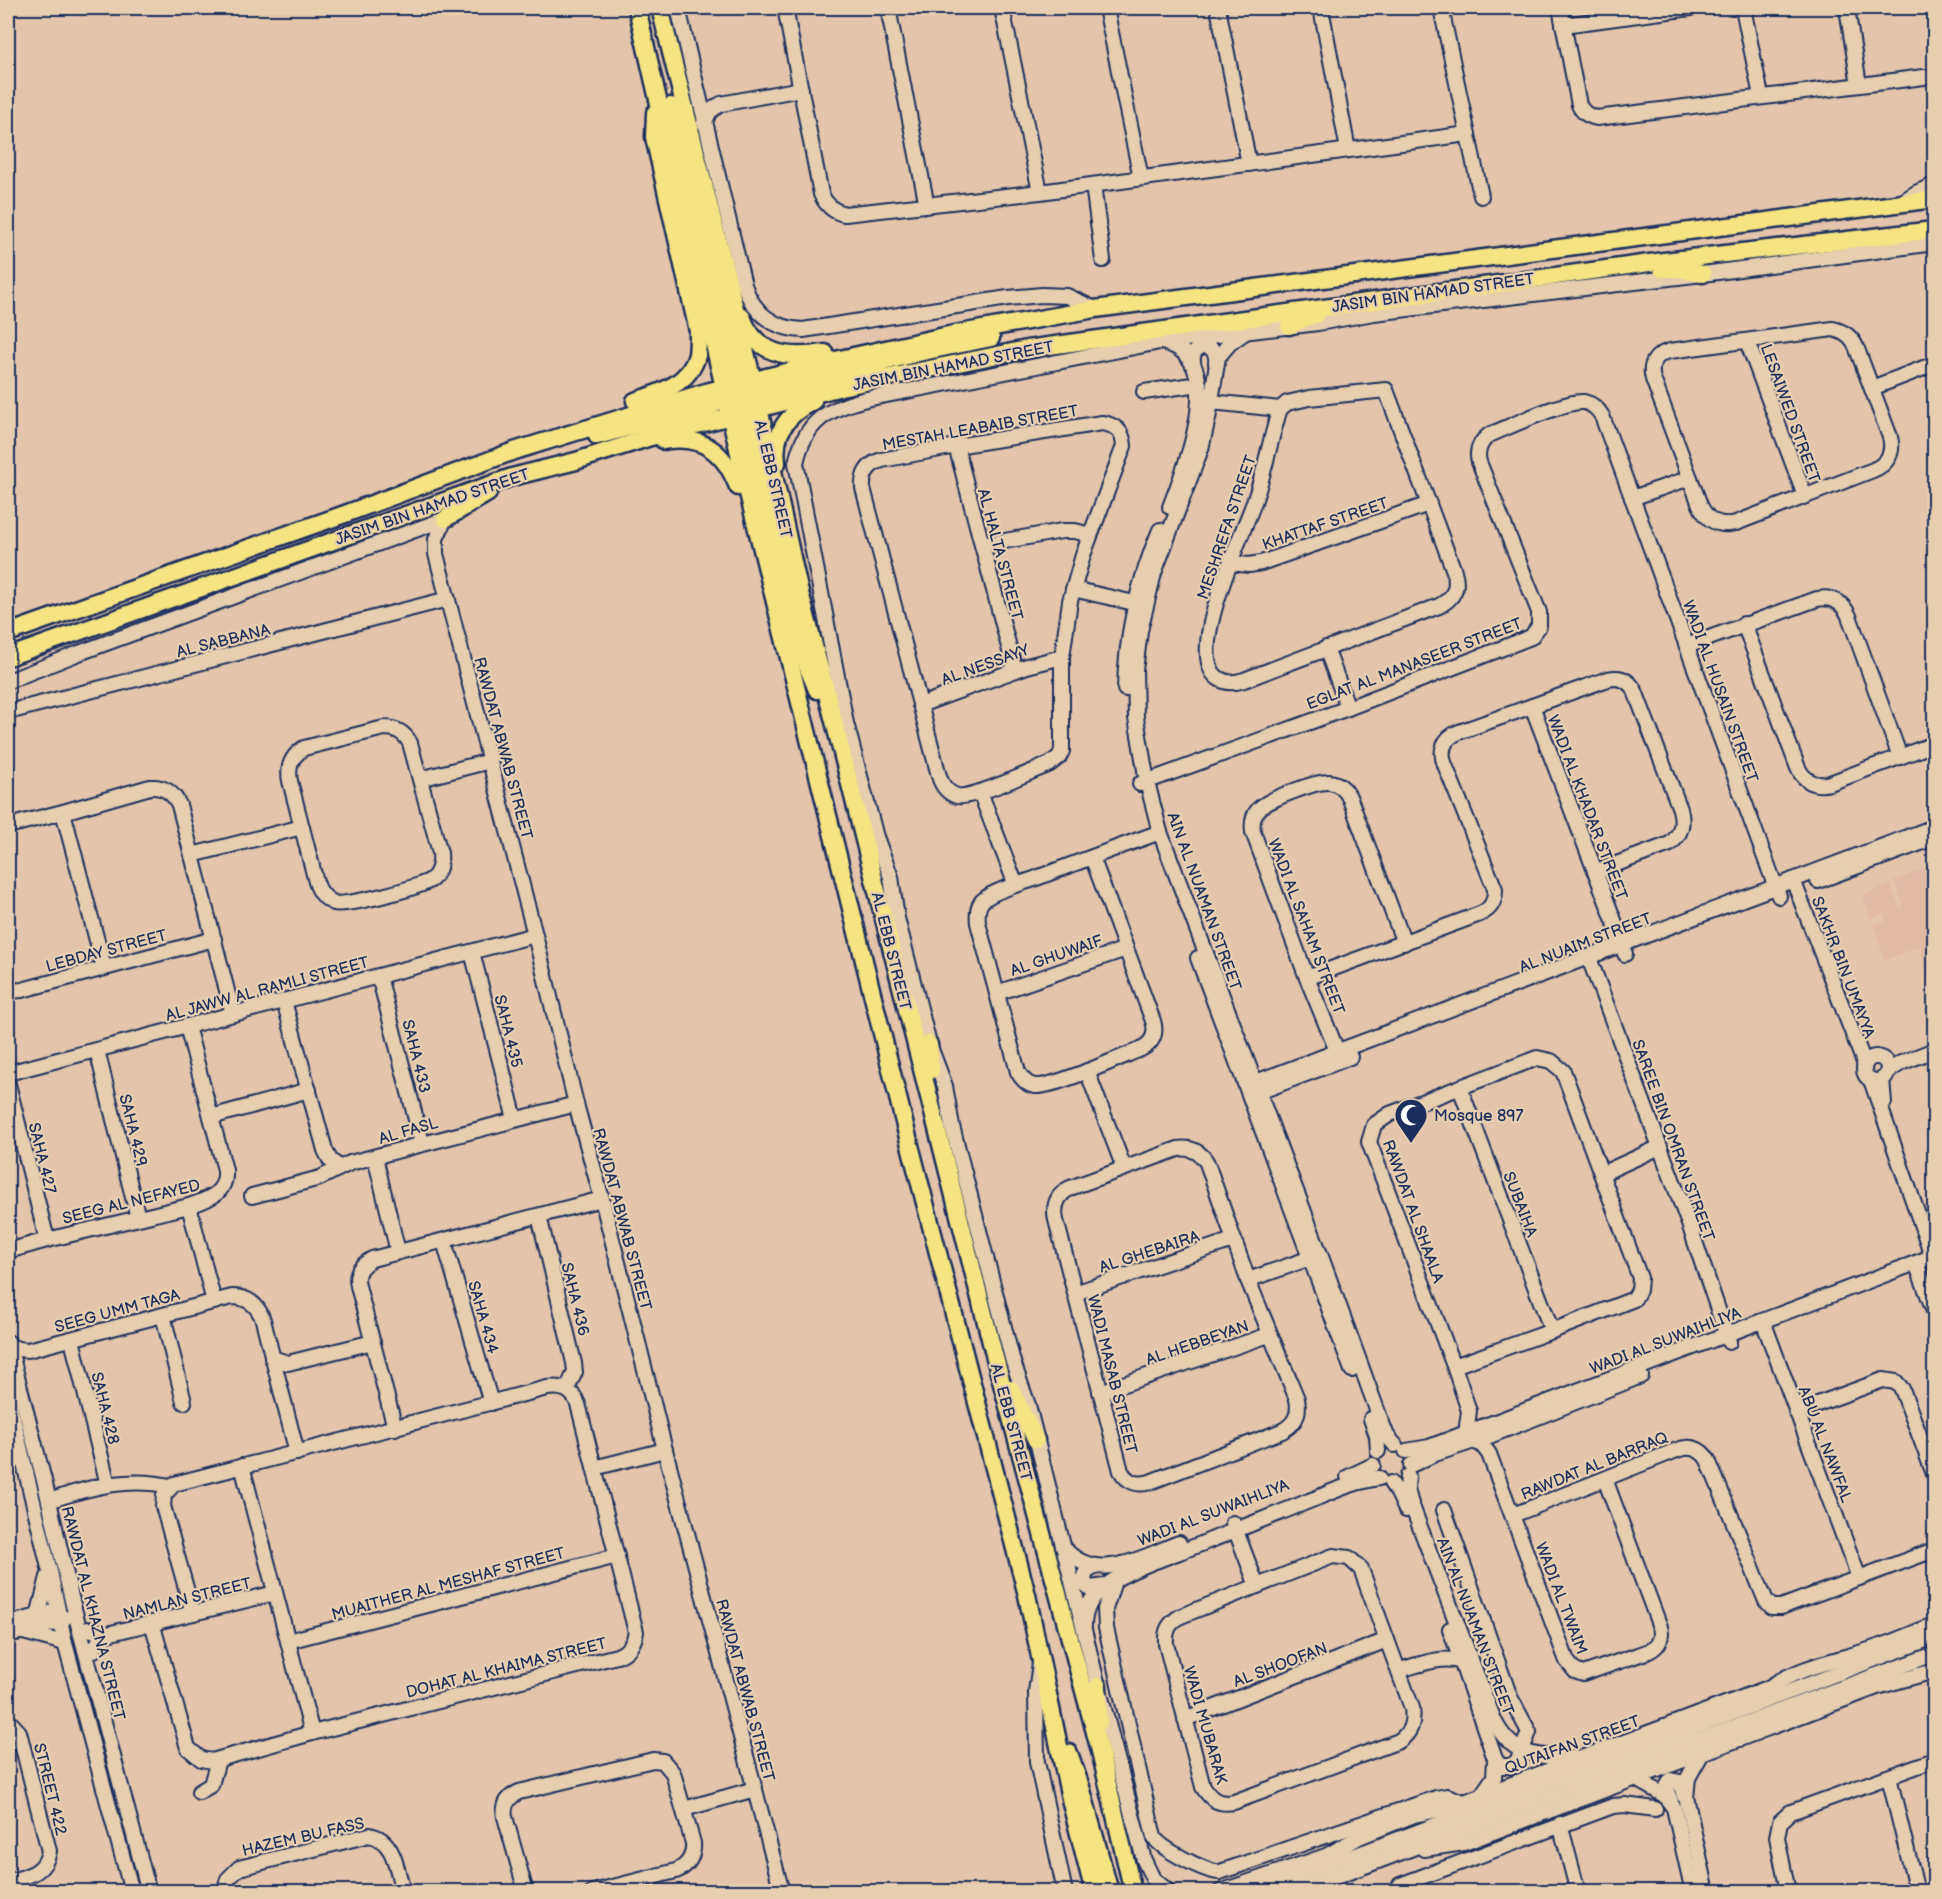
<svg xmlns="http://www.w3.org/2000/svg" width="1942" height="1899" viewBox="0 0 1942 1899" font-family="'Balsamiq Sans',sans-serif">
	<rect width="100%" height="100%" fill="#e4c5ab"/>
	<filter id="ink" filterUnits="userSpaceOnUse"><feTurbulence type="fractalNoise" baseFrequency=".0167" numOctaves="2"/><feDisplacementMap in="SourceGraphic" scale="12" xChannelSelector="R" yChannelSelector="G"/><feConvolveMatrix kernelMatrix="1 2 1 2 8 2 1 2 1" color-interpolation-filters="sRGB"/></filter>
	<g filter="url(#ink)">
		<path fill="#e1baa6" d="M1925,869L1934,900V976L1929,978L1919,947L1885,960L1873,925L1885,922L1883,913L1870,919L1863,895L1891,884L1900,908L1903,905L1894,880Z"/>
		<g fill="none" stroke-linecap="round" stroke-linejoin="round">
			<defs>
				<g id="minor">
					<path d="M678,8L744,285C753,313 774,329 803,330L1008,298L1042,295L1067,296L1095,309"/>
					<path d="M785,8L821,194C826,205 833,212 845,214L1040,192L1468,134"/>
					<path d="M888,8L927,206"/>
					<path d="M1002,8L1040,192"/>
					<path d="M1106,8L1141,178"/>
					<path d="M1218,8L1249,164"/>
					<path d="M1321,8L1348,150"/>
					<path d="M1441,8L1481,196"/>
					<path d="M1560,8L1579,105C1583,113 1588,116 1597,118L1924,77"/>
					<path d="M1743,8L1761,96"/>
					<path d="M1847,8L1859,85"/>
					<path d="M1563,25L1691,8"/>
					<path d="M704,123L710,111L721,104L801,89"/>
					<path d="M1093,185L1103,260"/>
					<path d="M1902,202L1916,193L1934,185"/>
					<path d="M1833,329C1845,332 1852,337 1857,349L1890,437C1894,452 1888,464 1873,470L1736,523C1719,527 1707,521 1700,505L1653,379C1649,365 1655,354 1670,351Z"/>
					<path d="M1244,333L1230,343L1218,357L1209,414L1201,449L1154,573L1140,631L1135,670L1136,718L1147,782L1160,832L1320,1254L1380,1418L1387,1436L1395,1445"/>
					<path d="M1747,341L1805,496"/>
					<path d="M1165,343C1230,359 1185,467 1170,507"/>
					<path d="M1193,362C1192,353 1196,347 1205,346C1214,348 1217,354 1216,363"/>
					<path d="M1872,388L1934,364"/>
					<path d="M1386,390L1454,571C1459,587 1454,598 1439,606L1244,680C1235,683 1226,684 1218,678C1184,654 1243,535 1254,502C1265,472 1270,439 1280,409L1287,403L1309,398Z"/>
					<path d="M1144,392L1199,384"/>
					<path d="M1211,402L1280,409"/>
					<path d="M1102,423C1116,425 1123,432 1124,446L1083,555L1070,601L1062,657V751L1059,757L1050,764C1032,771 973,799 957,796C947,793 942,786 939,776L863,488C862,474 868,464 882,460L956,446Z"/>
					<path d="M956,446L1015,670"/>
					<path d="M1632,498L1690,478"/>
					<path d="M445,519L436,539V554L535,935L576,1104L602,1199L665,1450L782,1892"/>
					<path d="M982,545L1062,531H1075L1090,535"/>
					<path d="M1231,563L1249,565L1261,563L1429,504"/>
					<path d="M1073,589L1143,605"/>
					<path d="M1744,624L1798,768C1804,781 1815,787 1830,783L1934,744"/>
					<path d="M1687,646L1817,599C1832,596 1843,602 1849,616L1900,757"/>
					<path d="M1326,648L1348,708"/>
					<path d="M8,681L79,653L445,519"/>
					<path d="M1125,689C1126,633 1138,582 1160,530"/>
					<path d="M920,705L1027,666L1062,657"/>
					<path d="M1532,706L1618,931L1625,954"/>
					<path d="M8,712L448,599"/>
					<path d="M384,728C396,728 404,732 410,743L440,853C441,863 440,872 432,879C423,887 345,907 334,903C324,899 319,891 316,882L290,781C287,766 292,756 304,748Z"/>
					<path d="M420,779L490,761"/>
					<path d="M1140,784L1348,708L1531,637L1539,626V612L1479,462C1476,451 1480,442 1489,435C1509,427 1565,400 1584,402C1593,404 1598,409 1602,416L1779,896"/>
					<path d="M980,792L1016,885"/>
					<path d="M63,812L104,967"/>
					<path d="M8,826L63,812L150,787C163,786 173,792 179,805L233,1014"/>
					<path d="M192,855L302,827"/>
					<path d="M1092,857L1153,1021C1157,1033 1153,1043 1141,1049C1121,1057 1053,1088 1035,1086C1027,1085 1022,1079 1018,1072L978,923C977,914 977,903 986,898C998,889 1020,884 1034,879C1073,864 1113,849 1152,835L1160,832"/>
					<path d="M1793,880L1865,1065"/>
					<path d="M1818,881L1934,838"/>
					<path d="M472,952L515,1119"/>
					<path d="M1198,958L1352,1370"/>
					<path d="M1589,958L1689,1224L1729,1342"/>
					<path d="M379,976L422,1143"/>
					<path d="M1307,978L1480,914C1491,909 1495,902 1495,889L1445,765C1439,750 1444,738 1459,732L1608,679C1620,676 1629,680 1635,691L1680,809C1684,824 1681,835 1670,844L1595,872"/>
					<path d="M8,991L22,990L214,939"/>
					<path d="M997,993L1126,949"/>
					<path d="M284,1001L325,1150L330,1160L339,1167"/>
					<path d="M97,1050L138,1218"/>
					<circle cx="1876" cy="1069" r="12"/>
					<path d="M1340,1058L1307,978L1253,832C1252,824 1252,816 1258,810C1265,800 1317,781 1329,782C1339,783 1346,790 1350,799L1404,943"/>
					<path d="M1087,1071L1124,1168"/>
					<path d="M1887,1072L1901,1063L1934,1050"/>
					<path d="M8,1073L535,935"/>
					<path d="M1882,1079L1884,1102"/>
					<path d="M1871,1080L1934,1261"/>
					<path d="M8,1084L47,1240"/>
					<path d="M1248,1085L1934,827"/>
					<path d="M1460,1088L1552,1331"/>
					<path d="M1251,1095L1350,1057"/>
					<path d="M211,1117L309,1090"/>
					<path d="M1178,1149C1191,1147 1201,1152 1207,1163L1248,1280L1297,1399C1300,1414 1295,1424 1282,1431L1150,1482C1138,1486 1127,1482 1121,1471L1056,1220C1053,1206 1057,1195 1070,1188Z"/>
					<path d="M375,1157L398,1252"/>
					<path d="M1601,1174L1660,1147"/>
					<path d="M252,1196L320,1178L350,1163L576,1104"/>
					<path d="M189,1206L214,1302"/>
					<path d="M539,1216L574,1363L575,1372L567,1389"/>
					<path d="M444,1241L491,1403"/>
					<path d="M8,1251L47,1240L189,1206C208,1199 227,1194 225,1170L187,1026"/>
					<path d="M1916,1263L1934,1311"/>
					<path d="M1248,1280L1319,1255"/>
					<path d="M1075,1293L1233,1240"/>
					<path d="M163,1315L184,1402"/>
					<path d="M1763,1321L1859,1578"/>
					<path d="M72,1340L108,1485"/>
					<path d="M8,1342L45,1484L73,1605L149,1892"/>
					<path d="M8,1345L18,1349L28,1350L232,1297C248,1297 258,1305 263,1320L297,1453"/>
					<path d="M272,1358L288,1363L373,1342"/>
					<path d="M1454,1366L1552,1331L1634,1299L1639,1290L1640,1278L1563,1071L1551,1061L1537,1058L1390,1114L1374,1125L1369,1142L1454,1366L1469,1411L1466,1433"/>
					<path d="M1100,1392L1269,1335"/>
					<path d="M8,1397L50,1572L65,1643L132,1892"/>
					<path d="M1796,1412L1883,1380L1896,1382L1902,1389L1934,1474"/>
					<path d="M1371,1419L1377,1436L1378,1451"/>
					<path d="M395,1428L358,1286C355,1272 360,1266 372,1259L602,1199"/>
					<path d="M1474,1441L1483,1446L1489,1454L1567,1661L1575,1671L1583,1674L1649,1651C1659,1646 1663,1638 1660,1627L1605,1479"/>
					<path d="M1406,1451L1429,1447L1934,1256"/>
					<path d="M1411,1465L1435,1454L1492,1435L1641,1376"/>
					<path d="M242,1466L312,1733"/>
					<path d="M594,1468L665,1450"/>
					<path d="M1408,1476L1407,1488L1410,1501L1494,1720C1511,1757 1538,1757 1575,1757"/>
					<path d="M1348,1477L1373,1465"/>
					<path d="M1391,1483L1398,1493L1406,1510"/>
					<path d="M55,1499C93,1486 131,1477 170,1486"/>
					<path d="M1444,1510L1510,1697L1529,1732L1518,1760L1512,1766H1500L1495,1759"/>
					<path d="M1513,1515L1677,1450C1690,1445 1701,1448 1708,1460L1766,1601L1772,1607H1781L1934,1550"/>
					<path d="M1233,1523L1257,1586"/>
					<path d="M1063,1547C1095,1586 1141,1557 1179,1543"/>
					<path d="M1333,1556L1349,1558L1361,1569L1412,1708C1414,1723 1411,1732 1399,1741L1234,1802C1219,1805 1211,1800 1203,1787L1166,1644C1165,1630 1169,1623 1181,1616Z"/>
					<path d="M1095,1567L1087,1571C1083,1578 1083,1585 1091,1588L1105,1586"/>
					<path d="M1114,1581L1105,1609L1106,1628L1154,1837C1161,1849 1207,1873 1220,1872L1436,1798L1447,1796L1463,1802"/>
					<path d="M38,1616L48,1577"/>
					<path d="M152,1623L188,1748L201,1759L212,1761L312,1733L617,1656C628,1652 634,1644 636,1632L578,1404C572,1389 562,1386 547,1388L174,1484L164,1495L163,1506L193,1613"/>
					<path d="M8,1624L57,1611"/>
					<path d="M1084,1626C1084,1610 1092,1595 1105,1586C1132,1567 1174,1555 1206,1542C1240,1528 1275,1515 1309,1501C1332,1492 1355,1481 1379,1478"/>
					<path d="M88,1629L107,1634"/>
					<path d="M1450,1629L1495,1759L1494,1777L1483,1793"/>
					<path d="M23,1632L65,1643"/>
					<path d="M8,1635L60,1622L65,1618"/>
					<path d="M288,1641L617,1556"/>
					<path d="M94,1650L99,1641L107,1634L275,1593"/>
					<path d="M1040,1663L1036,1692L1037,1762L1065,1892"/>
					<path d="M1399,1670C1419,1665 1441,1655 1462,1662"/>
					<path d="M1185,1719L1387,1640"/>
					<path d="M8,1720L19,1732L49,1851C45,1874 26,1876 8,1882"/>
					<path d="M1702,1753L1688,1778L1686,1797L1707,1892"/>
					<path d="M1889,1777L1917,1892"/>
					<path d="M1634,1778L1664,1795L1674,1808L1693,1892"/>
					<path d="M199,1792L211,1785L218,1760"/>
					<path d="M1671,1802L1666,1788L1671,1780L1680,1782L1684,1796"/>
					<path d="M684,1809L755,1789"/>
					<path d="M1560,1824L1578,1892"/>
					<path d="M1424,1849L1464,1843L1877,1687L1934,1671"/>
					<path d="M1400,1885L1613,1806L1625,1805L1655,1809"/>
					<path d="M224,1892L228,1879L239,1868L369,1835C395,1839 397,1871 403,1892"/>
					<path d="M526,1892L505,1817C503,1805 508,1797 519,1792L653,1760L663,1761L673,1773L693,1843C694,1856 688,1866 676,1871L593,1892"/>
					<path d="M1169,1892L1153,1879L1144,1860L1098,1686L1028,1405L1013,1362L952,1126L945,1086L929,1044L897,918L891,877L876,837L846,723L796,463C805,421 827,409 866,399L1160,342L1318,323L1374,313L1703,274L1934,243"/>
					<path d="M1220,1892L1326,1856L1359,1837L1414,1815L1448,1808L1768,1688C1799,1667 1834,1661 1869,1650C1891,1643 1913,1633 1934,1625"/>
					<path d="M1258,1892L1934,1637"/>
					<path d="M1296,1892L1683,1746L1934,1654"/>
					<path d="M1788,1892L1777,1837L1780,1822L1791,1812L1934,1760"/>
				</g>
				<g id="major">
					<path d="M637,8L749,497L905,1126L1027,1595L1071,1803L1094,1892"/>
					<path d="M660,8L753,381L799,589L835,725L994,1354L1100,1751L1133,1892"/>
					<path d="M671,106L739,384L747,402L758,409"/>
					<path d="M1662,269H1678L1703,274"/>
					<path d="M742,317C756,356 789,359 825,353"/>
					<path d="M1289,326L1308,317L1316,315"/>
					<path d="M745,398L918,353L991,338"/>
					<path d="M635,401C659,393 690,384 697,355C698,347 698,339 698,331L654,137L655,113"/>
					<path d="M741,402C769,498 777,599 817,690"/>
					<path d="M597,436L709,406L736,395"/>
					<path d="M664,441C703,434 725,453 738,487"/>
					<path d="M777,463C773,433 787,414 813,401"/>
					<path d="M445,519L488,493"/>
					<path d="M8,633L345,514L514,451L706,392L831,361L949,335L1095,309L1934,199"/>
					<path d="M8,657L512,477L576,461L651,437L841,387L1027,349L1664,261L1934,230"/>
					<path d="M929,1044L931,1070"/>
					<path d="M1011,1389L1036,1440"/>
					<path d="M1098,1686L1099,1723"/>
					<path d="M1069,1753L1081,1787L1110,1892"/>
				</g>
			</defs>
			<use href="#minor" stroke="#1b2f5e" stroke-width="18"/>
			<use href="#major" stroke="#1b2f5e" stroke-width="21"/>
			<use href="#minor" stroke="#e6ceaf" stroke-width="14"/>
			<use href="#major" stroke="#f6e381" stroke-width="16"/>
		</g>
	</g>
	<defs>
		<symbol id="mosque-pin" viewBox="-11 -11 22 30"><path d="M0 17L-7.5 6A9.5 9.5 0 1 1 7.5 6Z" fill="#1b2f5e" stroke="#e6ceaf"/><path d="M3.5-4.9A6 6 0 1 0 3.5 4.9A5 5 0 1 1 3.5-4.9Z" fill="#fff"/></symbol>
	</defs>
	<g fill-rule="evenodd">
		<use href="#mosque-pin" x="1392" y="1096" width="38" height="52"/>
	</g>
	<g text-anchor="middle" stroke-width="4.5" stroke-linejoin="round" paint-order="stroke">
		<g font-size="16" fill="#1b2f5e" stroke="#e6ceaf">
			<text transform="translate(1433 292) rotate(-8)" y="6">JASIM BIN HAMAD STREET</text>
			<text transform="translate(953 365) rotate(-11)" y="6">JASIM BIN HAMAD STREET</text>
			<text transform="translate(1791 413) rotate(70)" y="6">LESAIWED STREET</text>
			<text transform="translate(980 427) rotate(-10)" y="6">MESTAH LEABAIB STREET</text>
			<text transform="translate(774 479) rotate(77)" y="6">AL EBB STREET</text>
			<text transform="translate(432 506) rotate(-19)" y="6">JASIM BIN HAMAD STREET</text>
			<text transform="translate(1325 523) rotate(-19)" y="6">KHATTAF STREET</text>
			<text transform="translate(1226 527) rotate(-71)" y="6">MESHREFA STREET</text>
			<text transform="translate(1001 554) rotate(75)" y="6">AL HALTA STREET</text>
			<text transform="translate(223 640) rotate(-14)" y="6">AL SABBANA</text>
			<text transform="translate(1414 663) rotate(-21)" y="6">EGLAT AL MANASEER STREET</text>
			<text transform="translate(985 664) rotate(-20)" y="6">AL NESSAYY</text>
			<text transform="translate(1721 691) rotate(70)" y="6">WADI AL HUSAIN STREET</text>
			<text transform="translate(504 748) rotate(75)" y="6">RAWDAT ABWAB STREET</text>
			<text transform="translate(1588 807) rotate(69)" y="6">WADI AL KHADAR STREET</text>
			<text transform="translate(1205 901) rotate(70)" y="6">AIN AL NUAMAN STREET</text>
			<text transform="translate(1307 926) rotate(69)" y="6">WADI AL SAHAM STREET</text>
			<text transform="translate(1585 942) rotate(-21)" y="6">AL NUAIM STREET</text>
			<text transform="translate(106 950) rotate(-15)" y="6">LEBDAY STREET</text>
			<text transform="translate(892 951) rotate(76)" y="6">AL EBB STREET</text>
			<text transform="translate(1056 955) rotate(-19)" y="6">AL GHUWAIF</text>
			<text transform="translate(1844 967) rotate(69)" y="6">SAKHR BIN UMAYYA</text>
			<text transform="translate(267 988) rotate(-15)" y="6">AL JAWW AL RAMLI STREET</text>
			<text transform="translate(509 1031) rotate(76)" y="6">SAHA 435</text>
			<text transform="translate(417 1056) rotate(76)" y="6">SAHA 433</text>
			<text transform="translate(134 1130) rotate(76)" y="6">SAHA 429</text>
			<text transform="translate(408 1130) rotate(-16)" y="6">AL FASL</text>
			<text transform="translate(1674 1140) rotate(70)" y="6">SAREE BIN OMRAN STREET</text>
			<text transform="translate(43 1158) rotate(76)" y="6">SAHA 427</text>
			<text transform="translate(131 1201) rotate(-14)" y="6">SEEG AL NEFAYED</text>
			<text transform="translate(1521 1204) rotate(69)" y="6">SUBAIHA</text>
			<text transform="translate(1414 1211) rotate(70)" y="6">RAWDAT AL SHAALA</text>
			<text transform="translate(623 1219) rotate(75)" y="6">RAWDAT ABWAB STREET</text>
			<text transform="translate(1149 1251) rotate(-18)" y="6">AL GHEBAIRA</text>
			<text transform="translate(576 1299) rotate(76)" y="6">SAHA 436</text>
			<text transform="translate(117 1310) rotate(-15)" y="6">SEEG UMM TAGA</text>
			<text transform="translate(484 1317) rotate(74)" y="6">SAHA 434</text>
			<text transform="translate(1665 1340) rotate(-21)" y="6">WADI AL SUWAIHLIYA</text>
			<text transform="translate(1197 1342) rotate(-19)" y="6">AL HEBBEYAN</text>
			<text transform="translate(1113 1374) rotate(76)" y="6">WADI MASAB STREET</text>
			<text transform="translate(106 1408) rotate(76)" y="6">SAHA 428</text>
			<text transform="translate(1012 1422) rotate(75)" y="6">AL EBB STREET</text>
			<text transform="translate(1826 1444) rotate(69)" y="6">ABU AL NAWFAL</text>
			<text transform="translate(1594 1465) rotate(-22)" y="6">RAWDAT AL BARRAQ</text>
			<text transform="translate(1213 1512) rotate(-21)" y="6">WADI AL SUWAIHLIYA</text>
			<text transform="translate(448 1583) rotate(-15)" y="6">MUAITHER AL MESHAF STREET</text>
			<text transform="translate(187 1598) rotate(-14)" y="6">NAMLAN STREET</text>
			<text transform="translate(1562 1598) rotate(69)" y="6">WADI AL TWAIM</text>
			<text transform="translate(94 1613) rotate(76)" y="6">RAWDAT AL KHAZNA STREET</text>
			<text transform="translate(1476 1626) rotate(69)" y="6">AIN AL NUAMAN STREET</text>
			<text transform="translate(1280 1664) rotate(-21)" y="6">AL SHOOFAN</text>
			<text transform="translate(506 1667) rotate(-14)" y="6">DOHAT AL KHAIMA STREET</text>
			<text transform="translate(746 1690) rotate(75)" y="6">RAWDAT ABWAB STREET</text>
			<text transform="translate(1206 1725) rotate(74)" y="6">WADI MUBARAK</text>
			<text transform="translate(1572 1744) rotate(-20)" y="6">QUTAIFAN STREET</text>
			<text transform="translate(51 1789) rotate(76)" y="6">STREET 422</text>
			<text transform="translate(303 1836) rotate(-13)" y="6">HAZEM BU FASS</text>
		</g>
		<g font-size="16" fill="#1b2f5e" stroke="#e6ceaf" text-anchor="start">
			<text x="1434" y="1121">Mosque 897</text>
		</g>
	</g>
	<rect width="1942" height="1899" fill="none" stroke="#e6ceaf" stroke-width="30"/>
	<rect x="15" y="15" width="1912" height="1869" fill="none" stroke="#1b2f5e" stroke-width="2" filter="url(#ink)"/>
</svg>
